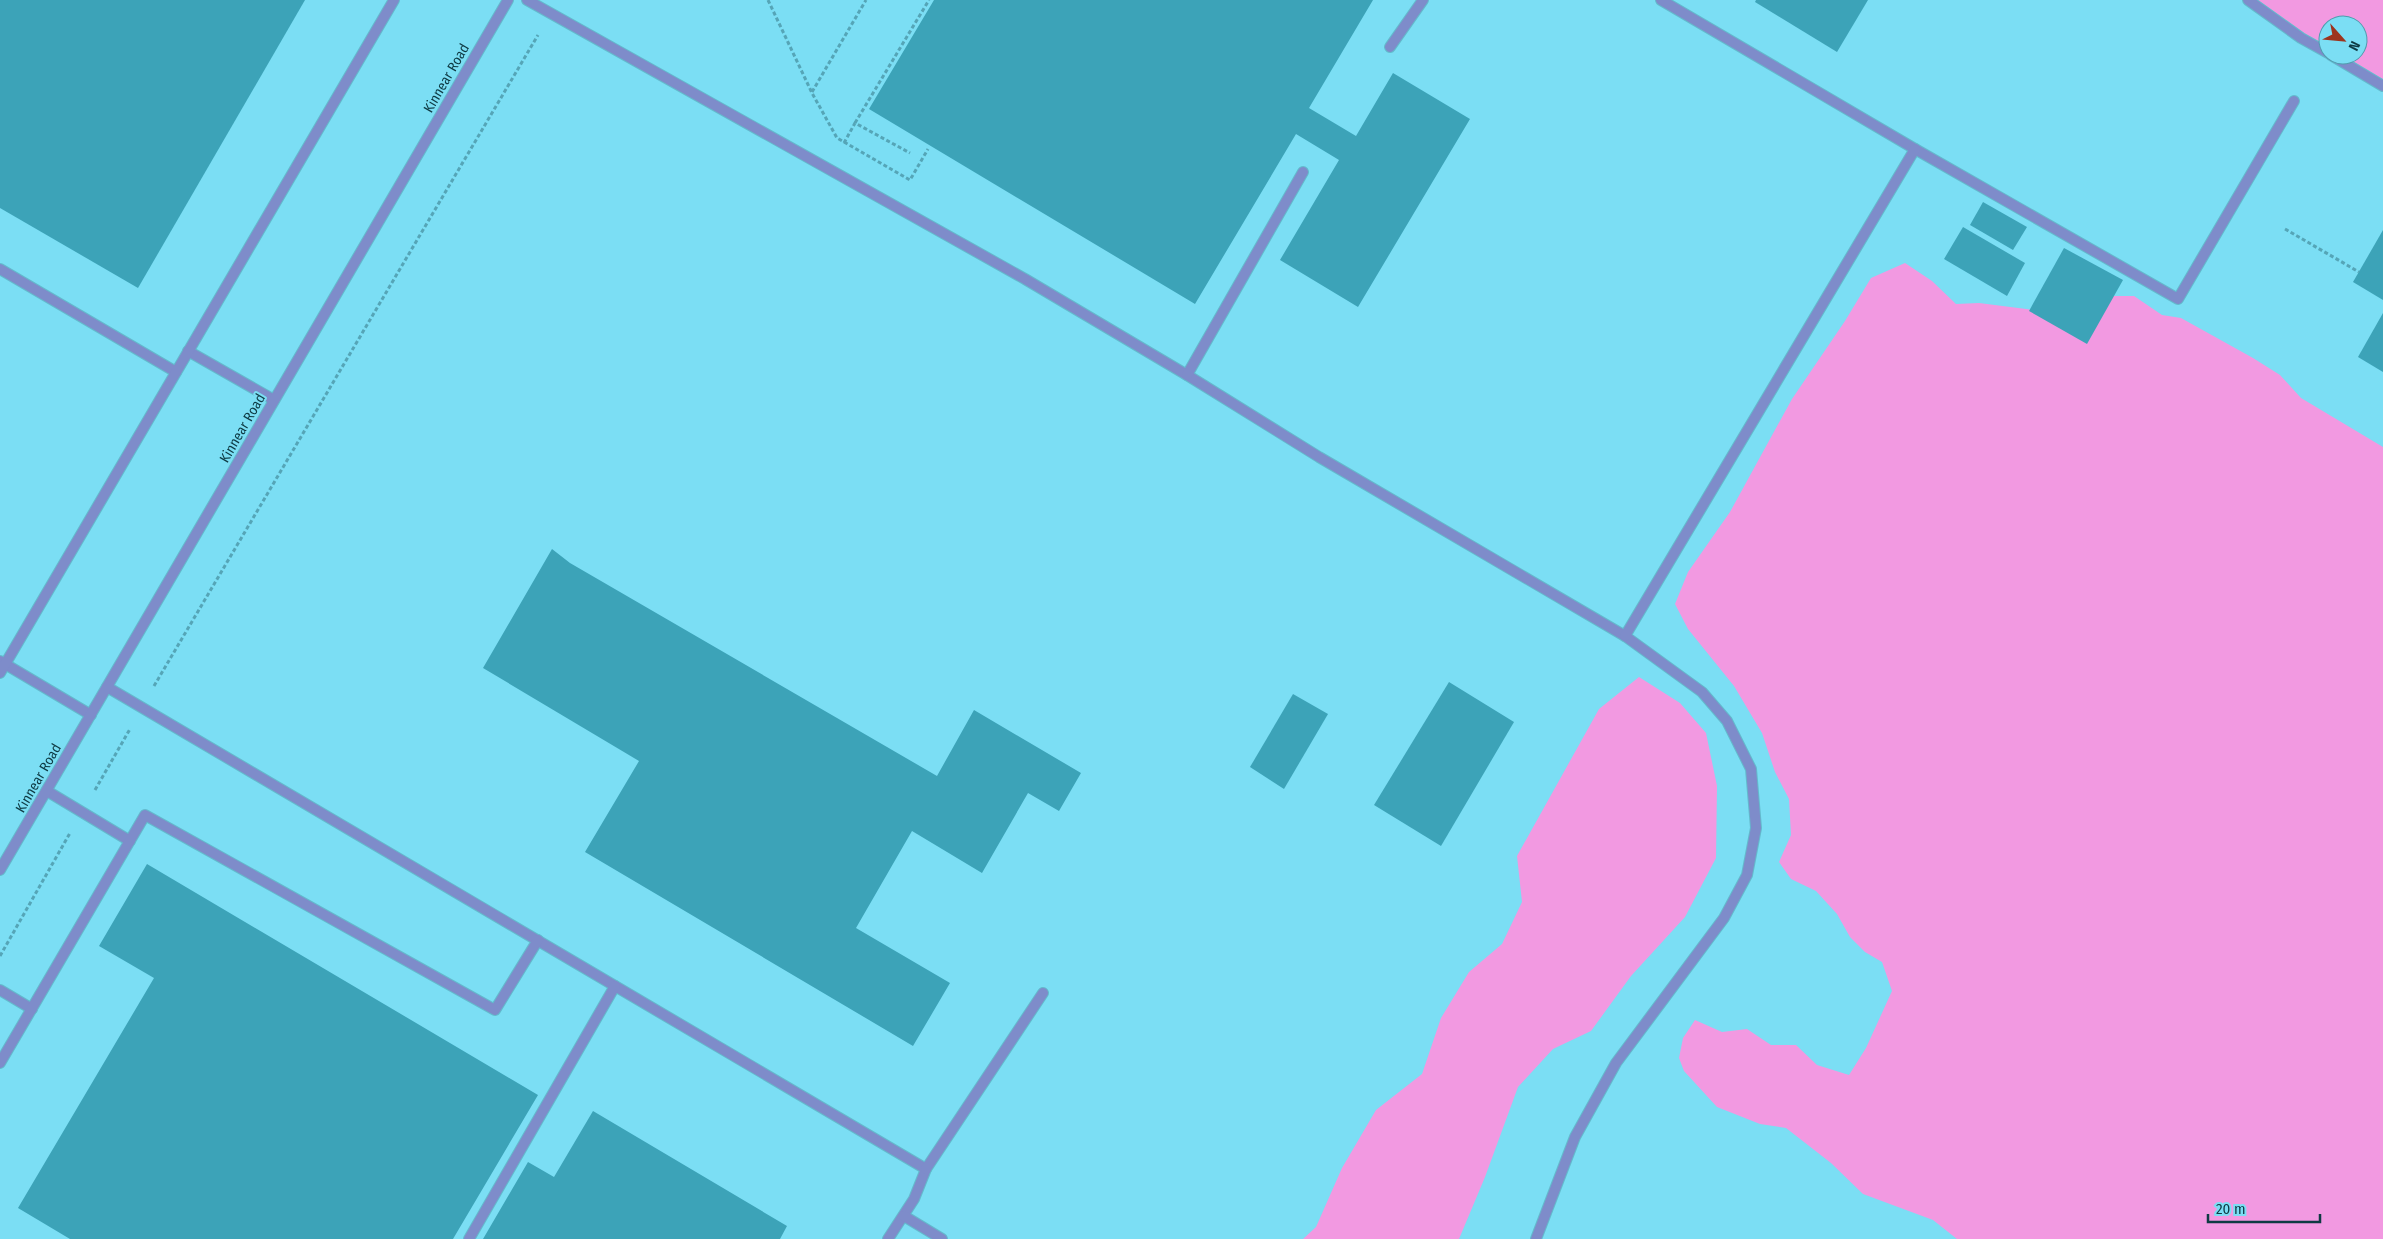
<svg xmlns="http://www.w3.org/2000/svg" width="2383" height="1239" viewBox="0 0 2383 1239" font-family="'Fira Sans Condensed',sans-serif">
	<rect width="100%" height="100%" fill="#7bdef4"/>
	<g fill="#f299e1">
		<path d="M2248,0H2383V86L2331,55H2358V25H2328V53Z"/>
		<path d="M1905,263L1932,281L1956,304L1979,303L2058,313L2103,296H2134L2162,315L2181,318L2253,358L2280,375L2301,398L2383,447V1239H1957L1933,1220L1863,1194L1831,1163L1786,1128L1760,1124L1717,1107L1684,1071L1679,1058L1683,1038L1695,1020L1722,1032L1747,1029L1771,1045H1796L1817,1065L1849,1075L1866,1048L1892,991L1882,962L1865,952L1850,937L1837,914L1816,891L1791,879L1779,862L1791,835L1789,799L1775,772L1762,733L1734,686L1688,629L1675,604L1688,572L1730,512L1792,399L1845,321L1871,278Z"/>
		<path d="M1639,677L1680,703L1706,733L1717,786L1716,858L1685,917L1631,976L1591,1031L1553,1049L1518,1087L1485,1177L1459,1239H1303L1316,1227L1342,1168L1376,1110L1422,1074L1441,1018L1469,972L1502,944L1522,902L1517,856L1599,709Z"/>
	</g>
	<g fill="#3ca3b8">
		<path d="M0,0H305L138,288L0,208Z"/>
		<path d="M934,0H1373L1309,108L1356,136L1393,73L1470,119L1358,307L1280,260L1339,160L1296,134L1195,304L869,109Z"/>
		<path d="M1756,0H1868L1837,52L1755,2Z"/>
		<path d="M1983,202L2027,227L2013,250L1970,225Z"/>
		<path d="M1963,227L2025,263L2007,296L1944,259Z"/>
		<path d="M2383,230V300L2353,282Z"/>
		<path d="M2064,248L2123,280L2087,344L2029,311Z"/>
		<path d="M2383,313V372L2358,357Z"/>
		<path d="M552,549L570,563L937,776L974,710L1081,773L1059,811L1028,793L982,873L912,831L856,928L950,983L913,1046L585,852L639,761L483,668Z"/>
		<path d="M1449,682L1514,722L1441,846L1374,805Z"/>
		<path d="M1293,694L1328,714L1284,789L1250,767Z"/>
		<path d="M147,864L538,1095L453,1239H70L18,1208L154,978L99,946Z"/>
		<path d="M593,1111L787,1226L780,1239H483L528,1162L554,1177Z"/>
	</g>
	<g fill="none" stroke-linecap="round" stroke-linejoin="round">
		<defs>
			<g id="service">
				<path d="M527,0L1025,279L1187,375L1319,457L1625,636L1702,692L1727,721L1751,769L1756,828L1747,875L1724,918L1616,1063L1575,1137L1536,1239"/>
				<path d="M1661,0L1915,149L2178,299L2294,101"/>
				<path d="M2248,0L2301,38L2328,53"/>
				<path d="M1390,47L1423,0"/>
				<path d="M2331,55L2383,86"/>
				<path d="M0,269L176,372"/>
				<path d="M188,351L274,400"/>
				<path d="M1187,375L1303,172"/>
				<path d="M1625,636L1915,149"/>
				<path d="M0,661L91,715"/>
				<path d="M0,673L394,0"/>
				<path d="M107,687L926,1169L914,1199L888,1239"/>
				<path d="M47,791L130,841"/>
				<path d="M0,990L32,1009"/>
				<path d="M0,1063L145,815L495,1010L538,940"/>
				<path d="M926,1169L1043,993"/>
				<path d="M904,1216L942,1239"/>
				<path d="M469,1239L615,986"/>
			</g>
			<path id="minor" d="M0,870L508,0"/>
		</defs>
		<use href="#service" stroke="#63bacd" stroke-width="12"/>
		<use href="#minor" stroke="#63bacd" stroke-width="12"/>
		<g stroke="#55a5b7" stroke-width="3" stroke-dasharray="4 2.5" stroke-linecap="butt">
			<path d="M768,0L812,93L837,138L910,180L928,149"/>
			<path d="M812,92L866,0"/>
			<path d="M855,123L929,0"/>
			<path d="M844,143L855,123L910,153"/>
			<path d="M2285,229L2359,272"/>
			<path d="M154,686L538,35"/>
			<path d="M95,790L130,729"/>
			<path d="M0,956L70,833"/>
		</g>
		<use href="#service" stroke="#7e8cca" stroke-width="10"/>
		<use href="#minor" stroke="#7e8cca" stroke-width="10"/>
	</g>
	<g text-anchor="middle" stroke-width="4" stroke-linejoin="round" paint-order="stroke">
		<g font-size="14" fill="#0e3a43" stroke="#7bdef4">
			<text transform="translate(446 78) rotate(-60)" y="5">Kinnear Road</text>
			<text transform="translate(242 428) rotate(-60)" y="5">Kinnear Road</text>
			<text transform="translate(38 778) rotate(-60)" y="5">Kinnear Road</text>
		</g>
	</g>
	<g transform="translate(2343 40) rotate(117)"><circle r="24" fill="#7bdef4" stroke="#4f9cad"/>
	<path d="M0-4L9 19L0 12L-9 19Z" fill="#9d341d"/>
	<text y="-8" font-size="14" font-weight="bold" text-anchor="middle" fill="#0e3a43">N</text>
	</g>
	<path d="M2208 1214v8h112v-8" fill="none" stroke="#0e3a43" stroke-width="2.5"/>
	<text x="2216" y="1214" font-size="15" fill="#0e3a43" stroke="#7bdef4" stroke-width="4" paint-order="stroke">20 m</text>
</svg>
